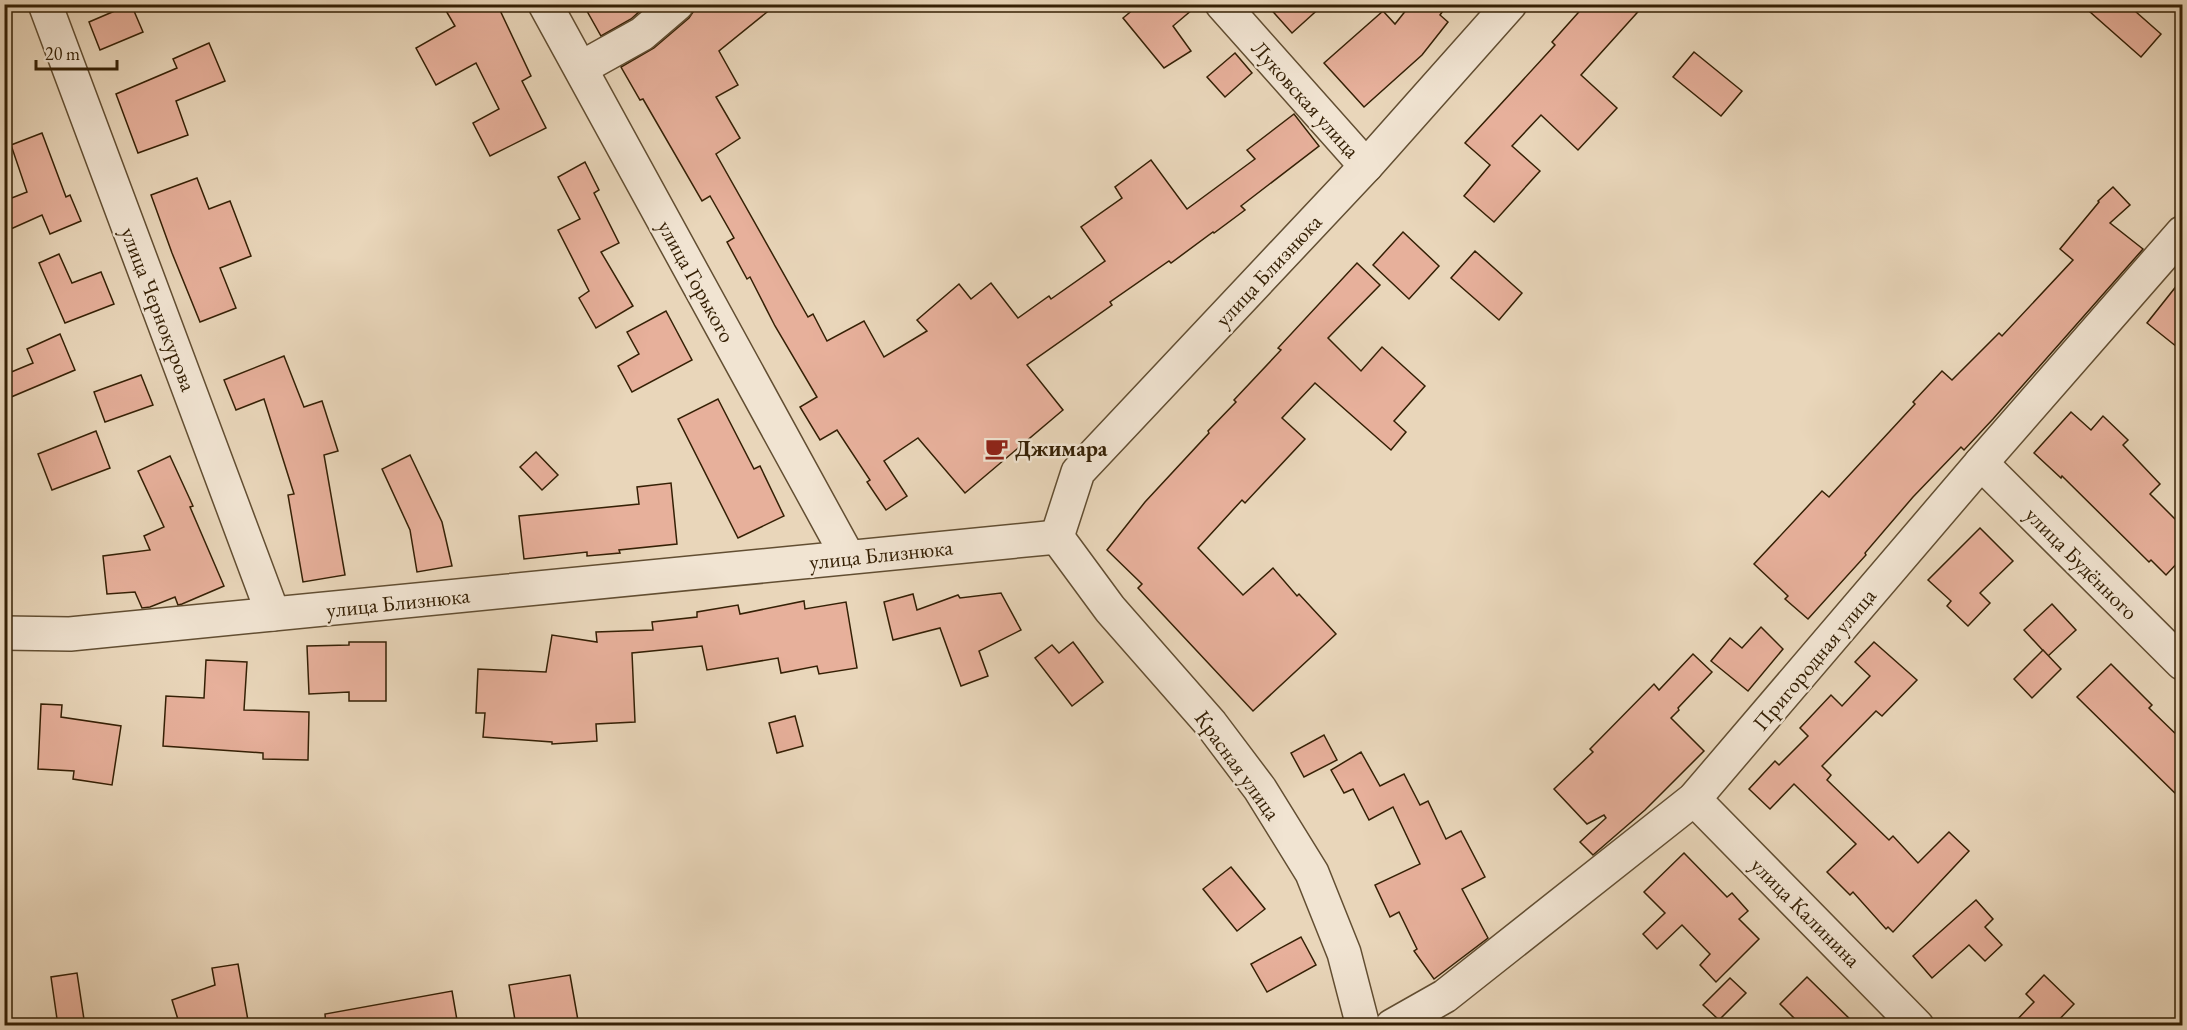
<svg xmlns="http://www.w3.org/2000/svg" width="2187" height="1030" viewBox="0 0 2187 1030" font-family="'EB Garamond',serif">
	<rect width="100%" height="100%" fill="#e9d6ba"/>
	<filter id="stains"><feTurbulence type="fractalNoise" baseFrequency=".00333" numOctaves="4"/><feColorMatrix values="0 0 0 0 .2 0 0 0 0 .09 0 0 0 0 .02 0 0 0 .5 -.17"/></filter>
	<radialGradient id="worn" r=".72"><stop offset=".6" stop-color="#630" stop-opacity="0"/><stop offset="1" stop-color="#630" stop-opacity=".3"/></radialGradient>
	<g fill="#e7b09b" stroke="#352005" stroke-width="1.5">
		<path d="M131,4L143,32L100,50L89,22Z"/>
		<path d="M442,4H497L531,76L522,81L546,128L490,156L473,123L499,109L476,63L436,85L416,48L455,26Z"/>
		<path d="M583,4H638L641,10L631,19L601,36Z"/>
		<path d="M701,4H777L719,51L738,85L716,97L740,138L716,154L808,317L813,314L827,341L864,321L884,357L927,331L917,320L959,284L971,299L991,283L1018,318L1049,296L1051,299L1105,261L1081,227L1122,198L1115,187L1151,160L1187,209L1255,159L1247,150L1294,114L1319,146L1241,206L1245,210L1214,233L1213,232L1171,263L1169,261L1110,302L1112,305L1027,365L1063,410L965,493L918,438L884,461L907,496L886,510L867,482L870,480L837,430L820,440L800,407L817,397L775,326L750,277L747,279L727,242L734,238L710,196L702,201L643,99L640,100L621,67L654,48L689,18L695,9Z"/>
		<path d="M1140,4H1199L1173,26L1191,51L1164,68L1123,18Z"/>
		<path d="M1266,4H1324L1292,33Z"/>
		<path d="M1411,4H1448L1440,15L1448,22L1422,55L1364,107L1324,63L1383,11L1395,24Z"/>
		<path d="M1586,4H1645L1581,75L1617,108L1578,150L1541,115L1512,146L1540,171L1494,222L1464,196L1490,165L1465,143L1555,45L1552,42Z"/>
		<path d="M2081,4H2127L2161,34L2141,57Z"/>
		<path d="M209,43L225,81L176,101L188,135L138,153L116,94L177,68L173,59Z"/>
		<path d="M1694,52L1742,91L1721,116L1673,77Z"/>
		<path d="M1235,53L1252,73L1225,97L1207,77Z"/>
		<path d="M42,133L66,197L70,195L81,221L50,234L42,215L4,232V201L27,192L11,145Z"/>
		<path d="M585,162L599,190L594,193L619,243L601,252L633,306L596,328L579,298L589,291L558,230L580,219L558,177Z"/>
		<path d="M197,178L209,209L230,201L251,256L220,268L236,308L200,322L172,253L151,195Z"/>
		<path d="M2113,187L2130,205L2110,223L2143,249L1993,419L1964,450L1961,447L1913,497L1865,553L1866,555L1808,619L1785,599L1788,596L1754,564L1822,491L1829,497L1915,404L1913,402L1942,371L1952,380L1999,333L2002,336L2073,260L2060,249L2099,202L2098,201Z"/>
		<path d="M1403,232L1439,266L1409,299L1373,265Z"/>
		<path d="M1475,251L1522,293L1499,320L1451,278Z"/>
		<path d="M59,254L72,283L101,272L114,304L65,323L39,263Z"/>
		<path d="M1357,263L1380,285L1328,338L1361,371L1382,347L1425,386L1394,421L1406,432L1391,450L1315,383L1282,418L1305,439L1245,503L1242,500L1198,548L1243,595L1273,568L1297,596L1299,594L1336,634L1253,711L1138,588L1142,584L1107,550L1145,502L1209,433L1208,431L1236,402L1234,400L1281,350L1278,348Z"/>
		<path d="M2182,279V351L2147,323Z"/>
		<path d="M666,311L692,360L632,392L618,366L639,354L627,332Z"/>
		<path d="M60,334L75,370L4,400V375L33,363L27,349Z"/>
		<path d="M284,356L304,407L322,401L338,451L324,455L345,575L303,582L288,495L294,494L264,399L236,410L224,380Z"/>
		<path d="M141,375L153,405L105,422L94,392Z"/>
		<path d="M718,399L754,469L760,466L784,516L738,538L678,419Z"/>
		<path d="M2071,412L2091,430L2103,416L2128,440L2123,445L2160,484L2150,494L2182,526V558L2166,575L2151,560L2149,562L2062,476L2061,478L2034,453Z"/>
		<path d="M96,431L110,468L52,490L38,454Z"/>
		<path d="M536,452L558,475L542,490L520,467Z"/>
		<path d="M410,455L442,522L452,566L417,572L410,530L382,469Z"/>
		<path d="M170,456L193,506L190,507L224,586L182,604L178,605L175,597L150,607L142,608L135,592L107,594L103,556L150,550L144,536L164,527L138,471Z"/>
		<path d="M671,483L677,544L619,550L620,553L587,556V552L524,559L519,516L639,504L637,487Z"/>
		<path d="M1980,528L2013,561L1980,593L1990,603L1968,626L1947,606L1951,601L1928,580Z"/>
		<path d="M1001,593L1021,630L979,651L988,676L961,686L940,628L893,640L884,602L913,594L917,610L958,595L960,598Z"/>
		<path d="M804,601L805,609L846,602L857,668L819,674L817,666L781,673L778,658L707,670L702,646L632,653L635,722L596,724L597,741L552,744V742L483,737L485,713H476L478,669L546,672L552,635L597,642L596,632L653,630L652,622L697,617V612L738,605L740,614Z"/>
		<path d="M2052,604L2076,630L2048,656L2024,630Z"/>
		<path d="M1761,627L1783,649L1748,691L1711,661L1730,638L1742,648Z"/>
		<path d="M349,642H386V701H349V692L309,694L307,646L349,645Z"/>
		<path d="M1073,642L1103,682L1072,706L1035,658L1052,645L1059,653Z"/>
		<path d="M1874,642L1917,680L1882,716L1876,711L1822,766L1831,775L1827,780L1889,840L1893,836L1918,863L1949,832L1969,851L1893,932L1888,927L1886,929L1853,892L1850,895L1827,872L1856,844L1794,784L1770,809L1749,789L1775,761L1779,765L1808,736L1800,728L1831,695L1842,706L1870,676L1855,662Z"/>
		<path d="M2043,650L2061,669L2032,698L2014,679Z"/>
		<path d="M1693,654L1712,672L1678,708L1679,710L1671,718L1704,751L1645,810L1593,855L1580,842L1606,818L1604,815L1587,824L1554,789L1593,752L1590,749L1654,684L1659,690Z"/>
		<path d="M206,660L247,662L244,710L309,712L308,760L263,759V753L163,746L166,696L204,698Z"/>
		<path d="M2111,664L2152,705L2149,708L2182,740V800L2077,697Z"/>
		<path d="M41,704L62,705L61,717L121,726L112,785L73,779L74,771L38,769Z"/>
		<path d="M795,716L803,746L777,753L769,723Z"/>
		<path d="M1324,735L1337,760L1304,777L1291,753Z"/>
		<path d="M1361,752L1380,786L1404,774L1420,805L1428,801L1446,839L1461,831L1485,877L1462,889L1488,938L1434,979L1414,951L1417,949L1399,912L1390,917L1375,885L1420,864L1393,807L1369,820L1353,789L1344,793L1331,770Z"/>
		<path d="M1684,853L1727,897L1732,893L1748,911L1739,919L1759,939L1716,982L1700,965L1710,954L1682,925L1657,949L1643,934L1665,913L1644,892Z"/>
		<path d="M1231,867L1265,909L1237,931L1203,889Z"/>
		<path d="M1976,900L1993,919L1985,927L2002,945L1985,961L1969,945L1932,978L1913,956Z"/>
		<path d="M1301,937L1316,965L1267,992L1251,964Z"/>
		<path d="M238,964L249,1026H180L172,1000L215,985L212,968Z"/>
		<path d="M77,973L85,1026H58L51,977Z"/>
		<path d="M570,975L579,1026H516L509,985Z"/>
		<path d="M2044,975L2074,1004L2053,1026H2011L2034,1002L2026,994Z"/>
		<path d="M1807,977L1857,1026H1802L1780,1004Z"/>
		<path d="M1730,978L1746,993L1719,1020L1703,1005Z"/>
		<path d="M452,991L458,1026H326L325,1014Z"/>
	</g>
	<g fill="none" stroke-linecap="round" stroke-linejoin="round">
		<defs>
			<g id="minor">
				<path d="M45,4L273,614"/>
				<path d="M545,4L848,557"/>
				<path d="M1222,4L1366,166"/>
				<path d="M581,68L642,34L677,4"/>
				<path d="M1981,463L2182,663"/>
				<path d="M1057,537L1078,472L1366,166L1510,4"/>
				<path d="M1057,537L1110,609L1211,724L1260,789L1312,873L1344,953L1363,1026"/>
				<path d="M4,633L70,634L1057,537"/>
				<path d="M1694,799L1917,1026"/>
				<path d="M1392,1026L1445,996L1694,799L1981,463L2182,233"/>
			</g>
		</defs>
		<use href="#minor" stroke="#624e32" stroke-width="36"/>
		<use href="#minor" stroke="#f1e4d2" stroke-width="33"/>
	</g>
	<defs>
		<symbol id="cafe-bare" viewBox="-9 -9 18 18"><path d="M-5.5-4.5H6V0H3Q3 3.5 0 3.5H-2.5Q-5.5 3.5-5.5 0ZM3-3.2v2h1.7v-2ZM-6 4.5H4V6H-6Z" fill="#8f2418" stroke="#f1e4d2" stroke-width="2.5" paint-order="stroke"/></symbol>
	</defs>
	<g fill-rule="evenodd">
		<use href="#cafe-bare" x="980" y="432" width="33" height="33"/>
	</g>
	<g text-anchor="middle" stroke-width="5" stroke-linejoin="round" paint-order="stroke">
		<g font-size="22" fill="#352005" stroke="#f1e4d2">
			<text transform="translate(1306 99) rotate(48)" y="8">Луковская улица</text>
			<text transform="translate(1268 270) rotate(-47)" y="8">улица Близнюка</text>
			<text transform="translate(697 281) rotate(61)" y="8">улица Горького</text>
			<text transform="translate(159 309) rotate(69)" y="8">улица Чернокурова</text>
			<text transform="translate(881 554) rotate(-6)" y="8">улица Близнюка</text>
			<text transform="translate(2082 563) rotate(45)" y="8">улица Будённого</text>
			<text transform="translate(398 602) rotate(-6)" y="8">улица Близнюка</text>
			<text transform="translate(1814 659) rotate(-50)" y="8">Пригородная улица</text>
			<text transform="translate(1238 765) rotate(54)" y="8">Красная улица</text>
			<text transform="translate(1806 912) rotate(45)" y="8">улица Калинина</text>
		</g>
		<g font-size="22" font-weight="bold" fill="#352005" stroke="#f1e4d2" text-anchor="start">
			<text x="1015" y="456">Джимара</text>
		</g>
	</g>
	<rect width="2187" height="1030" fill="none" stroke="#e9d6ba" stroke-width="24"/>
	<rect x="6" y="6" width="2175" height="1018" fill="none" stroke="#352005" stroke-width="3"/>
	<rect x="12" y="12" width="2163" height="1006" fill="none" stroke="#352005" stroke-width="1.5"/>
	<path d="M36 60v9h81v-9" fill="none" stroke="#352005" stroke-width="3"/>
	<text x="45" y="60" font-size="18" fill="#352005" stroke="#f1e4d2" stroke-width="4.5" paint-order="stroke">20 m</text>
	<rect width="100%" height="100%" filter="url(#stains)"/>
	<rect width="100%" height="100%" fill="url(#worn)"/>
</svg>
